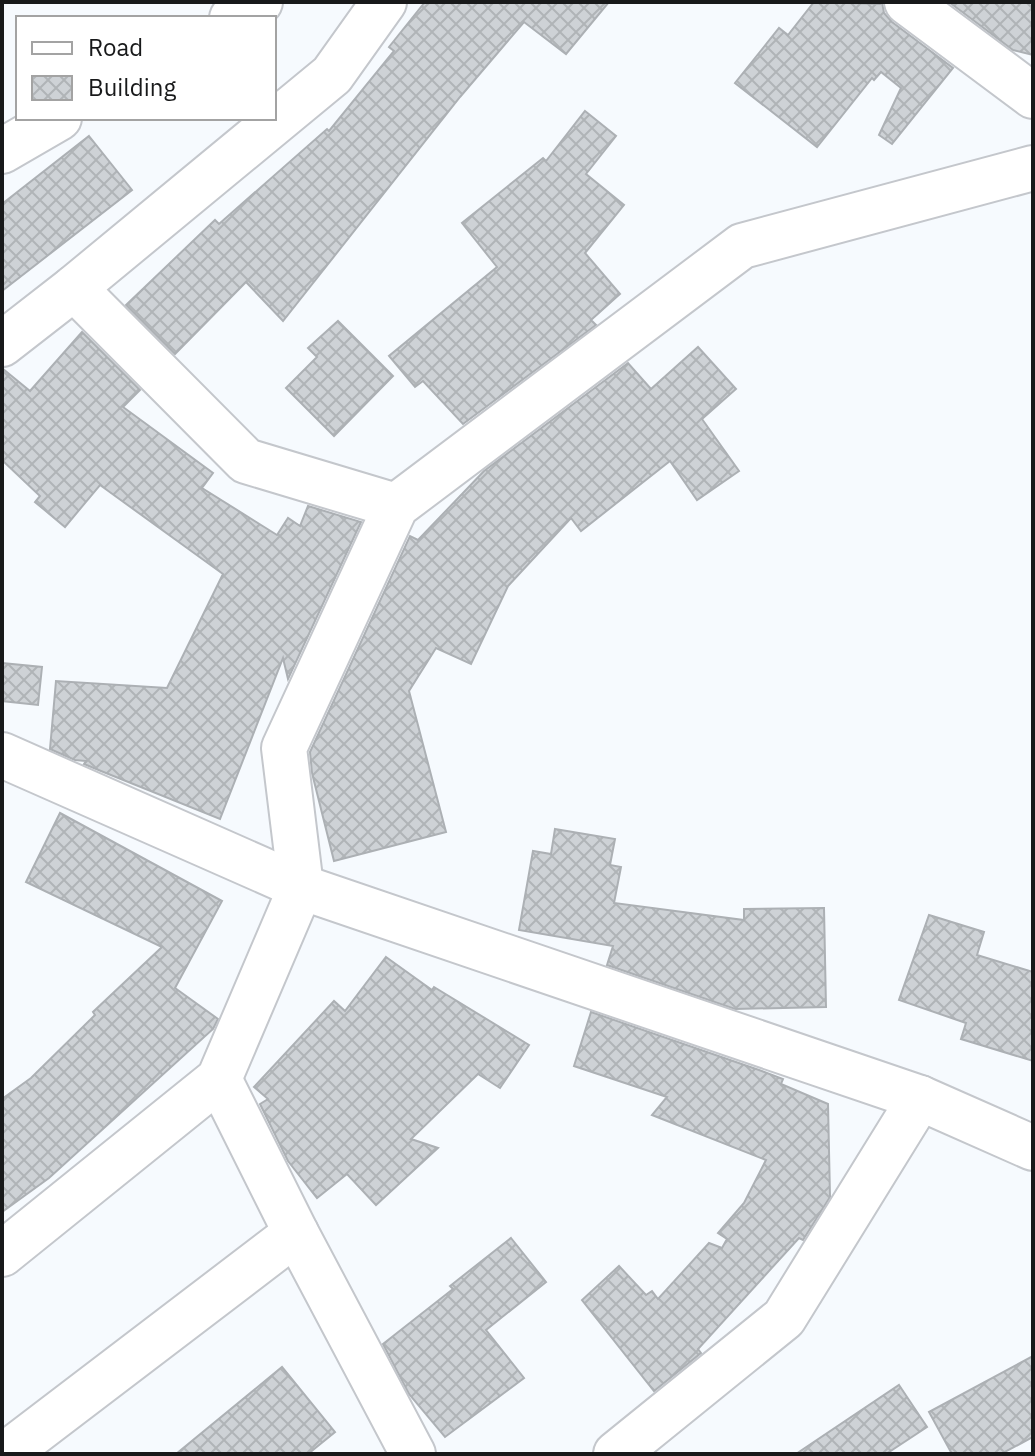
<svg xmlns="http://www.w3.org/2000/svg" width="1035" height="1456" viewBox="0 0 1035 1456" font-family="'IBM Plex Sans',sans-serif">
	<defs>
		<pattern id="building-cross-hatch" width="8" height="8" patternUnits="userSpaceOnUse" patternTransform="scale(2)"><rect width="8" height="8" fill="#ced2d6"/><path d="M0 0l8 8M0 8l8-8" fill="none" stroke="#b0b4b7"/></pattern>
	</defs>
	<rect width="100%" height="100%" fill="#f6fafe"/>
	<g fill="url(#building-cross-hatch)" stroke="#acb0b4" stroke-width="2">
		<path d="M425,2H609L566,54L524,22L460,97L283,321L246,282L175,354L126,305L215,220L219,224L327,129L329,131L394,51L389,47Z"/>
		<path d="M814,2L880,4L882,2L884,13L892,22L953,68L892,144L879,135L901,88L881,72L874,80L872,78L817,147L735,83L779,28L788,35Z"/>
		<path d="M949,2H1033V55L1013,50Z"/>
		<path d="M585,111L616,136L586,174L624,205L585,253L620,294L591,320L596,325L463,424L423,381L415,387L389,356L497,267L462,223L543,158L546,161Z"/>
		<path d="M89,136L132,190L2,291V204Z"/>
		<path d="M338,321L393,376L334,436L286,388L317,357L308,348Z"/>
		<path d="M82,332L140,390L123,407L213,473L202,488L277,535L288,518L300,526L308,506L361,522L288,679L283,658L220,819L101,771L84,764L86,761L75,760L50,749L56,681L167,688L223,574L100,485L65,527L35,502L40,496L2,460V368L30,391Z"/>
		<path d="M698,347L736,389L702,419L739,471L697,500L670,461L581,531L571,518L508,586L471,664L436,648L409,691L446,832L334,861L312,773L310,752L410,536L418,540L484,471L628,363L651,389Z"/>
		<path d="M2,663L42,667L38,705L2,701Z"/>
		<path d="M60,813L222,901L175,988L218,1019L213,1029L49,1178L2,1212V1099L31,1078L95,1015L93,1012L162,947L26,882Z"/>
		<path d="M555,829L615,839L610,865L621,867L614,903L744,920V909L824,908L826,1007L735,1009L607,965L613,946L519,930L533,851L551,854Z"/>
		<path d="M929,915L984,932L977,955L1033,972V1061L961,1039L966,1023L899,1000Z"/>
		<path d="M386,957L432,990L434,987L529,1045L500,1088L478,1074L411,1139L438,1148L376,1205L347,1174L317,1198L288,1161L260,1104L268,1099L254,1087L334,1001L345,1011Z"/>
		<path d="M591,1012L759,1070L783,1079L781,1084L828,1104L830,1197L803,1240L799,1238L698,1349L701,1353L654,1391L582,1300L619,1266L646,1295L652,1291L658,1299L709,1243L722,1248L727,1239L718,1233L744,1203L766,1160L652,1115L667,1097L574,1066Z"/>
		<path d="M511,1238L546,1282L486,1330L524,1378L445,1437L409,1394L383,1344L453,1289L450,1286Z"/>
		<path d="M1033,1356V1437L1001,1454H952L929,1412Z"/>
		<path d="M282,1367L335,1432L308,1454H176Z"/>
		<path d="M899,1385L927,1427L886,1454H796Z"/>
	</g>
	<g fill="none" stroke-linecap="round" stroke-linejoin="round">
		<defs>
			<g id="minor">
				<path d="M907,2L1033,96"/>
				<path d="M232,18L260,2"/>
				<path d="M2,151L59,118"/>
				<path d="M74,288L246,461L396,506"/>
				<path d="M2,344L74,288L332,75L384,2"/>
				<path d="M2,755L301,887L920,1098L1033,1148"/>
				<path d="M219,1079L296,1233L413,1454"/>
				<path d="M2,1254L219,1079L301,887L284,748L396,506L742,246L1033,168"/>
				<path d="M6,1454L296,1233"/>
				<path d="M616,1454L784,1318L920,1098"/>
			</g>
		</defs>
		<use href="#minor" stroke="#c4c7cc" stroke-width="48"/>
		<use href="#minor" stroke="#fff" stroke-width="44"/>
	</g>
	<rect width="1035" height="1456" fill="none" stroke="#18191a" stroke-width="8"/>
	<rect x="16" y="16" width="260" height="104" fill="#ffffff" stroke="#a3a3a3" stroke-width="2"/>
	<rect x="32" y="42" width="40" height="12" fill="#ffffff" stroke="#a3a3a3" stroke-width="2"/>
	<text x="88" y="56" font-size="24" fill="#18191a">Road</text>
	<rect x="32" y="76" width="40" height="24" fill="url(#building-cross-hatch)" stroke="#a3a3a3" stroke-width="2"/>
	<text x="88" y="96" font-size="24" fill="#18191a">Building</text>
</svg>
